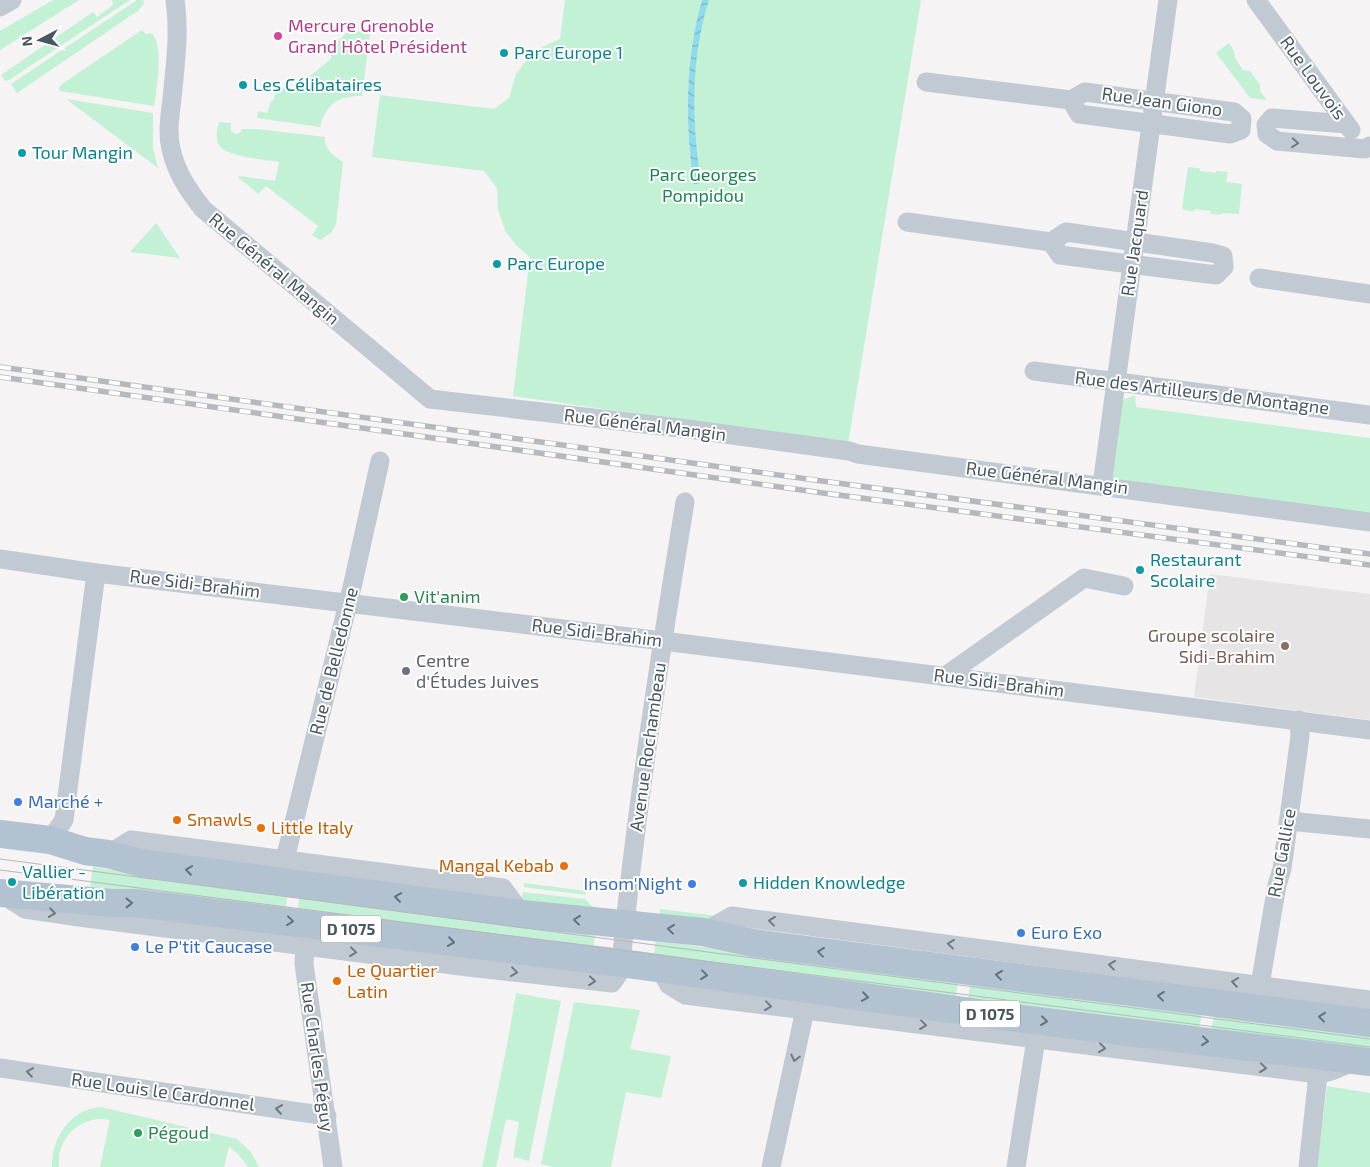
<svg xmlns="http://www.w3.org/2000/svg" width="1370" height="1167" viewBox="0 0 1370 1167" font-family="'Exo 2',sans-serif">
	<defs>
		<pattern id="water-waves" width="16" height="10" patternUnits="userSpaceOnUse" patternTransform="scale(1.25)"><rect width="16" height="10" fill="#90daee"/><path d="M0 5q4-4 8 0t8 0" fill="none" stroke="#78b4c4"/></pattern>
	</defs>
	<rect width="100%" height="100%" fill="#f5f3f3"/>
	<path fill="#e6e4e5" d="M1210,574L1370,594V720L1194,697Z"/>
	<g fill="#c3f1d5">
		<path d="M53,0H79L0,50V31Z"/>
		<path d="M112,0H130L9,80L5,81L1,75L93,12L97,17L113,5Z"/>
		<path d="M137,0H143L144,3L139,10L17,93L11,84Z"/>
		<path d="M565,0H921L848,444L513,396L530,257L516,245L505,231L498,209L497,188L484,171L372,157L380,95L494,109L509,98L516,74L527,60L538,49L560,39Z"/>
		<path d="M142,30L146,34L152,33C164,48 157,88 154,106L60,91L59,88L62,84Z"/>
		<path d="M349,30L370,33L362,96C339,96 326,103 320,127L257,118L258,111L267,113L271,101L274,100V96L285,87L295,88L331,59V49Z"/>
		<path d="M1229,43L1234,51L1235,58L1243,70L1250,71L1260,85V91L1267,100L1250,98L1216,53Z"/>
		<path d="M66,99L153,113V148L158,168Z"/>
		<path d="M219,122L231,123V131L236,134L241,132L242,129H257L325,137C323,149 334,156 343,162L336,224L331,233L320,240L312,235L318,226L266,186L258,194L238,177L239,176L275,181L279,162C265,159 227,158 219,145C215,138 217,129 219,122Z"/>
		<path d="M1188,167L1199,168L1200,171L1216,173V171L1228,172L1226,182L1242,184L1239,214L1222,213L1221,215L1210,214L1211,211L1194,209L1193,212L1182,209Z"/>
		<path d="M156,223L180,258L130,252Z"/>
		<path d="M1135,395L1136,407L1370,438V515L1110,478L1121,401Z"/>
		<path d="M93,867L288,893L285,912L90,886Z"/>
		<path d="M524,883L586,891L585,895L524,887Z"/>
		<path d="M523,892L585,899L597,911L521,902Z"/>
		<path d="M300,894L595,933L593,951L297,913Z"/>
		<path d="M660,909L718,916L709,924L659,918Z"/>
		<path d="M656,941L958,979L956,998L653,960Z"/>
		<path d="M970,981L1202,1012L1199,1030L968,999Z"/>
		<path d="M516,993L561,1001L529,1161L513,1157L519,1122L506,1119L496,1167H482L508,1040Z"/>
		<path d="M574,1002L640,1010L630,1049L671,1056L661,1098L626,1092L611,1167H553L541,1164Z"/>
		<path d="M1214,1013L1370,1033V1052L1211,1031Z"/>
		<path d="M1327,1086L1370,1093V1167H1317Z"/>
		<path d="M101,1107L237,1139L251,1152L259,1167H248L238,1154L229,1147L224,1167H100L110,1120C82,1114 56,1138 59,1167H52C51,1139 70,1109 101,1107Z"/>
	</g>
	<path fill="url(#water-waves)" d="M702,0H709C690,59 692,123 701,183L694,184C685,122 685,61 702,0Z"/>
	<g fill="none" stroke-linecap="round" stroke-linejoin="round">
		<g stroke="#c1cad2" stroke-width="19">
			<path d="M175,0C180,33 175,66 172,99C170,115 167,133 171,149C176,172 188,190 203,209L430,399L688,429L849,451L858,454L1370,522"/>
			<path d="M1256,0L1351,130"/>
			<path d="M0,7L12,0"/>
			<path d="M926,82L1071,100"/>
			<path d="M1085,92L1234,112L1242,119L1241,130L1230,134L1079,114L1071,100Z"/>
			<path d="M1346,124L1272,118L1266,125L1267,134L1277,141L1365,149L1370,146"/>
			<path d="M907,222L1051,242"/>
			<path d="M1066,232L1213,253L1223,256L1224,267L1216,275L1060,255L1051,242Z"/>
			<path d="M1259,278L1370,294"/>
			<path d="M1034,371L1370,415"/>
			<path d="M1102,485L1168,0"/>
			<path d="M0,559L96,573L663,641L1370,730"/>
			<path d="M944,677L1084,578L1124,586"/>
			<path d="M1289,821L1370,829"/>
			<path d="M50,840L64,820L96,573"/>
			<path d="M108,854L131,840L503,888L522,914"/>
			<path d="M285,859L353,583L380,461"/>
			<path d="M3,895L25,909L79,917L468,967L612,983L619,973L621,963C636,809 660,655 685,502"/>
			<path d="M703,932L732,916L1370,1000"/>
			<path d="M305,946L304,964L333,1167"/>
			<path d="M660,969L669,985L685,995L1318,1074C1330,1074 1344,1065 1356,1061"/>
			<path d="M1260,985L1277,885L1282,869L1300,736L1299,720"/>
			<path d="M0,1068L327,1116"/>
			<path d="M771,1167L805,1010"/>
			<path d="M1016,1167L1036,1039"/>
			<path d="M1308,1167L1318,1074"/>
		</g>
		<g stroke="#b3c2d1" stroke-width="28">
			<path d="M0,834L50,840L85,851L108,854L141,863L522,914L703,932L753,943L1370,1023"/>
			<path d="M0,893L113,903H136L621,963L1015,1018L1370,1062"/>
		</g>
		<g stroke="#b5b8bd" stroke-width="1">
			<path d="M0,859L1370,1039"/>
			<path d="M0,870L1370,1047"/>
		</g>
		<defs>
			<g id="rail">
				<path d="M0,367L822,481L1370,554"/>
				<path d="M0,377L823,493L1370,565"/>
			</g>
		</defs>
		<use href="#rail" stroke="#b5b8bd" stroke-width="5.5"/>
		<use href="#rail" stroke="#fff" stroke-width="4" stroke-dasharray="11" stroke-linecap="butt"/>
	</g>
	<defs><path id="oneway-chevron" d="M-2-3.5L2.5 0L-2 3.5" fill="none" stroke-width="1.6" stroke-linecap="round" stroke-linejoin="round" transform="scale(1.25)"/></defs>
	<g stroke="#6e7983">
		<use href="#oneway-chevron" transform="translate(1295 143) rotate(5)"/>
		<use href="#oneway-chevron" transform="translate(52 913) rotate(9)"/>
		<use href="#oneway-chevron" transform="translate(772 921) rotate(-173)"/>
		<use href="#oneway-chevron" transform="translate(951 944) rotate(-173)"/>
		<use href="#oneway-chevron" transform="translate(353 952) rotate(7)"/>
		<use href="#oneway-chevron" transform="translate(1112 965) rotate(-173)"/>
		<use href="#oneway-chevron" transform="translate(514 972) rotate(7)"/>
		<use href="#oneway-chevron" transform="translate(592 981) rotate(6)"/>
		<use href="#oneway-chevron" transform="translate(1235 982) rotate(-172)"/>
		<use href="#oneway-chevron" transform="translate(768 1006) rotate(7)"/>
		<use href="#oneway-chevron" transform="translate(923 1025) rotate(7)"/>
		<use href="#oneway-chevron" transform="translate(1102 1048) rotate(7)"/>
		<use href="#oneway-chevron" transform="translate(795 1058) rotate(103)"/>
		<use href="#oneway-chevron" transform="translate(1263 1068) rotate(7)"/>
		<use href="#oneway-chevron" transform="translate(30 1072) rotate(-172)"/>
		<use href="#oneway-chevron" transform="translate(279 1109) rotate(-172)"/>
	</g>
	<g stroke="#64717d">
		<use href="#oneway-chevron" transform="translate(189 870) rotate(-172)"/>
		<use href="#oneway-chevron" transform="translate(398 897) rotate(-172)"/>
		<use href="#oneway-chevron" transform="translate(129 903)"/>
		<use href="#oneway-chevron" transform="translate(577 920) rotate(-174)"/>
		<use href="#oneway-chevron" transform="translate(290 921) rotate(7)"/>
		<use href="#oneway-chevron" transform="translate(671 929) rotate(-173)"/>
		<use href="#oneway-chevron" transform="translate(451 942) rotate(8)"/>
		<use href="#oneway-chevron" transform="translate(821 952) rotate(-173)"/>
		<use href="#oneway-chevron" transform="translate(704 975) rotate(7)"/>
		<use href="#oneway-chevron" transform="translate(999 975) rotate(-173)"/>
		<use href="#oneway-chevron" transform="translate(1161 996) rotate(-173)"/>
		<use href="#oneway-chevron" transform="translate(865 997) rotate(8)"/>
		<use href="#oneway-chevron" transform="translate(1322 1017) rotate(-173)"/>
		<use href="#oneway-chevron" transform="translate(1044 1021) rotate(7)"/>
		<use href="#oneway-chevron" transform="translate(1205 1041) rotate(7)"/>
	</g>
	<circle fill="#d1479c" stroke="#fff" stroke-width="2" cx="278" cy="36" r="5"/>
	<g fill="#0f9aa8" stroke="#fff" stroke-width="2">
		<circle cx="504" cy="53" r="5"/>
		<circle cx="243" cy="85" r="5"/>
		<circle cx="22" cy="153" r="5"/>
		<circle cx="497" cy="264" r="5"/>
		<circle cx="1140" cy="570" r="5"/>
		<circle cx="12" cy="882" r="5"/>
		<circle cx="743" cy="883" r="5"/>
	</g>
	<g fill="#2e9e5b" stroke="#fff" stroke-width="2">
		<circle cx="404" cy="597" r="5"/>
		<circle cx="138" cy="1133" r="5"/>
	</g>
	<circle fill="#8d6e63" stroke="#fff" stroke-width="2" cx="1285" cy="646" r="5"/>
	<circle fill="#6b7280" stroke="#fff" stroke-width="2" cx="406" cy="671" r="5"/>
	<g fill="#3f7fe0" stroke="#fff" stroke-width="2">
		<circle cx="18" cy="802" r="5"/>
		<circle cx="692" cy="884" r="5"/>
		<circle cx="1021" cy="933" r="5"/>
		<circle cx="135" cy="947" r="5"/>
	</g>
	<g fill="#e8710a" stroke="#fff" stroke-width="2">
		<circle cx="177" cy="820" r="5"/>
		<circle cx="261" cy="828" r="5"/>
		<circle cx="564" cy="866" r="5"/>
		<circle cx="337" cy="981" r="5"/>
	</g>
	<g text-anchor="middle" stroke-width="4" stroke-linejoin="round" paint-order="stroke">
		<g fill="#fff" stroke="#808990" stroke-width="1">
			<rect x="321" y="915.5" width="60" height="27" rx="4"/>
			<rect x="960" y="1000.5" width="60" height="27" rx="4"/>
		</g>
		<g font-size="16" font-weight="bold" fill="#4a5661">
			<text x="351" y="935">D 1075</text>
			<text x="990" y="1020">D 1075</text>
		</g>
		<g font-size="18" fill="#b23c85" stroke="#fff" text-anchor="start">
			<text x="288" y="32">Mercure Grenoble<tspan x="288" dy="21">Grand Hôtel Président</tspan></text>
		</g>
		<g font-size="18" fill="#0d838f" stroke="#fff" text-anchor="start">
			<text x="514" y="59">Parc Europe 1</text>
			<text x="253" y="91">Les Célibataires</text>
			<text x="32" y="159">Tour Mangin</text>
			<text x="507" y="270">Parc Europe</text>
			<text x="1150" y="566">Restaurant<tspan x="1150" dy="21">Scolaire</tspan></text>
			<text x="22" y="878">Vallier -<tspan x="22" dy="21">Libération</tspan></text>
			<text x="753" y="889">Hidden Knowledge</text>
		</g>
		<g font-size="18" fill="#4a5661" stroke="#fff">
			<text transform="translate(1313 78) rotate(54)" y="6">Rue Louvois</text>
			<text transform="translate(1162 102) rotate(8)" y="6">Rue Jean Giono</text>
			<text transform="translate(1135 243) rotate(-82)" y="6">Rue Jacquard</text>
			<text transform="translate(274 269) rotate(40)" y="6">Rue Général Mangin</text>
			<text transform="translate(1202 393) rotate(7)" y="6">Rue des Artilleurs de Montagne</text>
			<text transform="translate(645 425) rotate(7)" y="6">Rue Général Mangin</text>
			<text transform="translate(1047 478) rotate(7)" y="6">Rue Général Mangin</text>
			<text transform="translate(195 584) rotate(7)" y="6">Rue Sidi-Brahim</text>
			<text transform="translate(597 633) rotate(7)" y="6">Rue Sidi-Brahim</text>
			<text transform="translate(334 661) rotate(-76)" y="6">Rue de Belledonne</text>
			<text transform="translate(999 683) rotate(7)" y="6">Rue Sidi-Brahim</text>
			<text transform="translate(648 747) rotate(-82)" y="6">Avenue Rochambeau</text>
			<text transform="translate(1282 853) rotate(-80)" y="6">Rue Gallice</text>
			<text transform="translate(317 1057) rotate(82)" y="6">Rue Charles Péguy</text>
			<text transform="translate(163 1092) rotate(8)" y="6">Rue Louis le Cardonnel</text>
		</g>
		<g font-size="18" fill="#17864f" stroke="#fff">
			<text x="703" y="181">Parc Georges<tspan x="703" dy="21">Pompidou</tspan></text>
		</g>
		<g font-size="18" fill="#27864d" stroke="#fff" text-anchor="start">
			<text x="414" y="603">Vit'anim</text>
			<text x="148" y="1139">Pégoud</text>
		</g>
		<g font-size="18" fill="#785e54" stroke="#fff" text-anchor="end">
			<text x="1275" y="642">Groupe scolaire<tspan x="1275" dy="21">Sidi-Brahim</tspan></text>
		</g>
		<g font-size="18" fill="#5b616d" stroke="#fff" text-anchor="start">
			<text x="416" y="667">Centre<tspan x="416" dy="21">d'Études Juives</tspan></text>
		</g>
		<g font-size="18" fill="#366cbe" stroke="#fff" text-anchor="start">
			<text x="28" y="808">Marché +</text>
			<text x="682" y="890" text-anchor="end">Insom'Night</text>
			<text x="1031" y="939">Euro Exo</text>
			<text x="145" y="953">Le P'tit Caucase</text>
		</g>
		<g font-size="18" fill="#c56008" stroke="#fff" text-anchor="start">
			<text x="187" y="826">Smawls</text>
			<text x="271" y="834">Little Italy</text>
			<text x="554" y="872" text-anchor="end">Mangal Kebab</text>
			<text x="347" y="977">Le Quartier<tspan x="347" dy="21">Latin</tspan></text>
		</g>
	</g>
	<g transform="translate(40 40) rotate(264)" stroke="#ffffff" stroke-width="4" paint-order="stroke">
	<path d="M0-4L9 19L0 12L-9 19Z" fill="#4a5661"/>
	<text y="-8" font-size="14" font-weight="bold" text-anchor="middle" fill="#4a5661">N</text>
	</g>
</svg>
